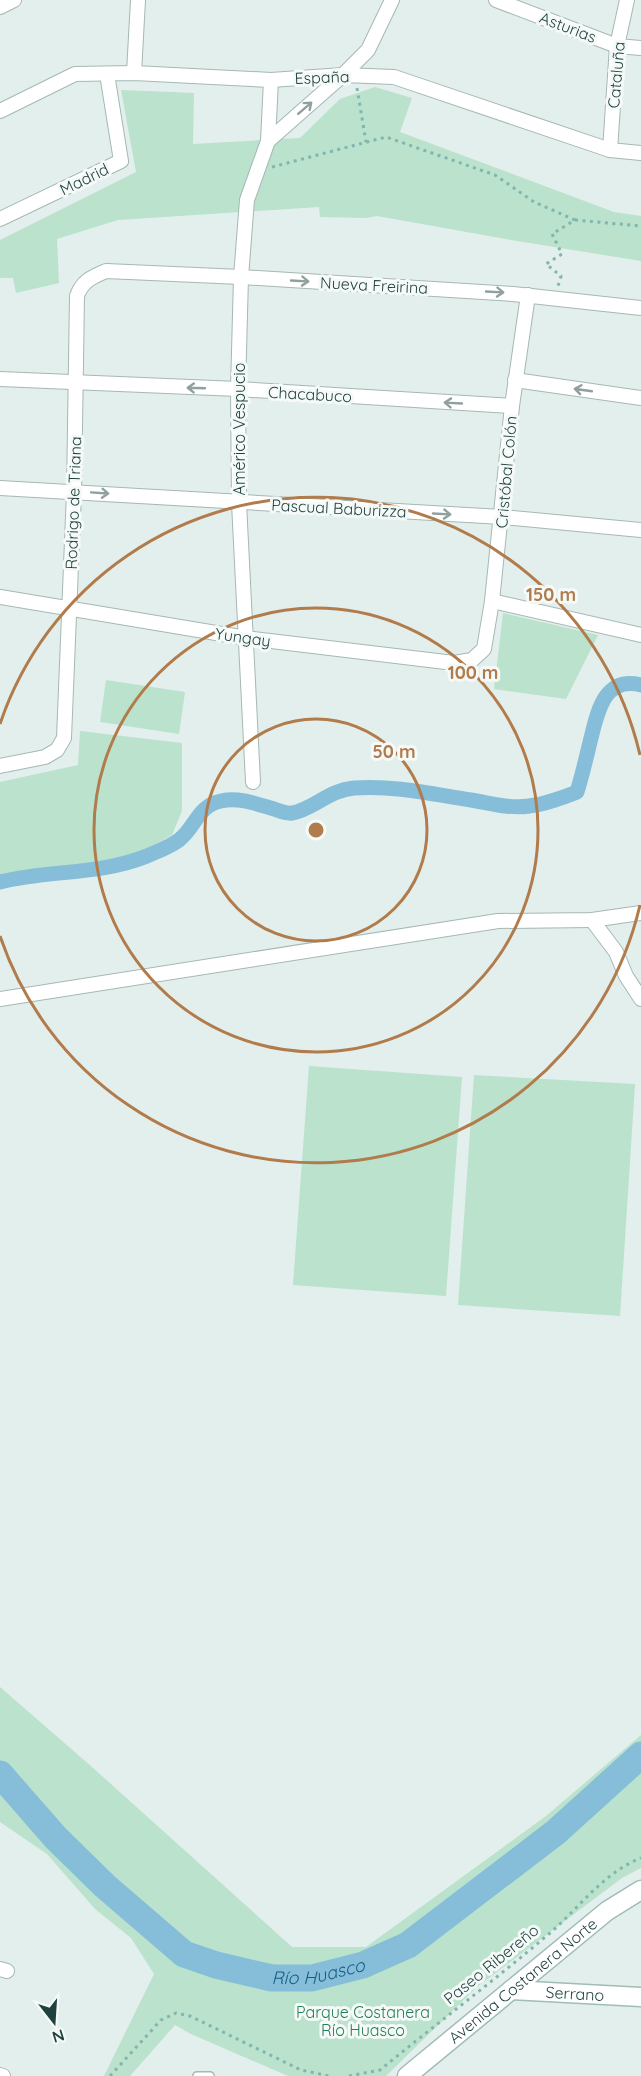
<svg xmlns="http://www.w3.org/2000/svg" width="641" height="2076" viewBox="0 0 641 2076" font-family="Quicksand,sans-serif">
	<rect width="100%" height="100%" fill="#e3efec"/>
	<g fill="#bae2cc">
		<path d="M375,87L412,98L400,132L614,212L641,216V261L517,241L377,216L366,218L320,217L319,207L118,220L57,239L59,283L16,293L13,278H0V240L136,172L121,90L194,93L193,144L300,138L340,99Z"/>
		<path d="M503,613L598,635L566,699L494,689Z"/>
		<path d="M106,680L185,692L179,734L100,722Z"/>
		<path d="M80,731L182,743V811L172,835L120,864L0,885V782L78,765Z"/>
		<path d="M309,1066L462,1077L446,1296L293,1285Z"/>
		<path d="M474,1075L635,1084L620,1316L458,1305Z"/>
		<path d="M0,1687L92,1767L292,1947H366L546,1816L641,1735V1868L622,1878L477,1987L386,2076H288L191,2034L175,2025L130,2076H104L154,1974L131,1938L95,1909L47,1854L0,1822Z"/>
	</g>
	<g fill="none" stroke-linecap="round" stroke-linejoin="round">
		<path stroke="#86bed9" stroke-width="15" d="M0,882C48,870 100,875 147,856C158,851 170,847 179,840C196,827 197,806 221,801C239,797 257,804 274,809C280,811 286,814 292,813C312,810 329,790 354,788C394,785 432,794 471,800C490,803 510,809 529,806C546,804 562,798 577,792C582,776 586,759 590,742C597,715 603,675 641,685"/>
		<path stroke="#86bed9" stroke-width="27" id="s1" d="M0,1774L56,1838L105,1886L184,1954L216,1965L272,1978H312L363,1965L408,1945L556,1832L641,1755"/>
		<defs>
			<path id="lane" d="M197,2076H210"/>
			<g id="street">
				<path d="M496,0L617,46L641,48"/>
				<path d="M0,7L14,0"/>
				<path d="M134,73L138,0"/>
				<path d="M0,111L75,74L134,73L271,80L343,75L394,77L610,150L641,153"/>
				<path d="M268,141L343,75L368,50L392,0"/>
				<path d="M610,150L617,46L627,0"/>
				<path d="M0,219L121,161L107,74"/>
				<path d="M0,379L238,389L512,406"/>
				<path d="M515,380L641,398"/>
				<path d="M0,488L502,517L641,530"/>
				<path d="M0,597L246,638L454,663L472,660L484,649L492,601L512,406L528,295"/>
				<path d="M492,601L641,635"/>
				<path d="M0,766L45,757L57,750L64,738L74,492L77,296C82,281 92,277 106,271L241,277L513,294L641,308"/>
				<path d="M253,782L239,503L238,389L241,277L247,200L268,141L271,80"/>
				<path d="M592,920L616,952L626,976L641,999"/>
				<path d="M0,999L498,921L592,920L641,913"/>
				<path d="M0,1969L7,1971"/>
				<path d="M0,2075L3,2076"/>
			</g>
			<g id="secondary">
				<path id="s2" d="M511,1990L641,1997"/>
				<path id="s3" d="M407,2076L607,1911L641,1890"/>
			</g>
		</defs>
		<use href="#lane" stroke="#a5b8b5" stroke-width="10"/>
		<use href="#street" stroke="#a5b8b5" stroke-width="16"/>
		<use href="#secondary" stroke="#a0bcb7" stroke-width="21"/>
		<g stroke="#80b6ae" stroke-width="3" stroke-dasharray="3 4.5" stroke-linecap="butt">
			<path d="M357,88L366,142"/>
			<path d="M272,167L386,137L495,175L534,202L575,220L552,234L562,254L546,264L561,276L558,286"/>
			<path d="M575,220L641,226"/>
			<path d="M110,2076L161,2020L176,2013L190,2016L301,2070L329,2076"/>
			<path d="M349,2076L380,2070C436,2024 495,1980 550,1933C580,1907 603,1873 641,1858"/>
		</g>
		<use href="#lane" stroke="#fff" stroke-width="7"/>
		<use href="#street" stroke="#fff" stroke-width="14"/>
		<use href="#secondary" stroke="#fff" stroke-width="18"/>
	</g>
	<defs><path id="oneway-shaft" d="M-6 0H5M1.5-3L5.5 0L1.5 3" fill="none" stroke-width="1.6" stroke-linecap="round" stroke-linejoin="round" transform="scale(1.5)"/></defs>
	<g stroke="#90a09f">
		<use href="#oneway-shaft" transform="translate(305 108) rotate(-41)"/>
		<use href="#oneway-shaft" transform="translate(300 281) rotate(3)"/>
		<use href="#oneway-shaft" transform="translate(495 292) rotate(3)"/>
		<use href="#oneway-shaft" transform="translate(196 388) rotate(-178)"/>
		<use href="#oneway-shaft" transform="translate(583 390) rotate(-172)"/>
		<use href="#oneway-shaft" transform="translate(453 403) rotate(-177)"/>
		<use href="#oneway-shaft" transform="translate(100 493) rotate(4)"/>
		<use href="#oneway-shaft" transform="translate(442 514) rotate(3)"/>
	</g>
	<g fill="none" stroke="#b17b4b" stroke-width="3">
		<circle cx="316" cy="830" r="111"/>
		<circle cx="316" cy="830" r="222"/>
		<path d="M640 905A333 333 0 0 1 0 936M0 724A333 333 0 0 1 640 755"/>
	</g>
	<g text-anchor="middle" stroke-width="6" stroke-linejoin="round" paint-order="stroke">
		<g font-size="16" fill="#20423f" stroke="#f5faf8">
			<text transform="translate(568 27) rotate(21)" y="6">Asturias</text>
			<text transform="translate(616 75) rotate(-85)" y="6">Cataluña</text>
			<text transform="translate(322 77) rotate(-2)" y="6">España</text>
			<text transform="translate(84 179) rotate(-26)" y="6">Madrid</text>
			<text transform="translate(374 285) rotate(3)" y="6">Nueva Freirina</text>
			<text transform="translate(310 394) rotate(3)" y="6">Chacabuco</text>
			<text transform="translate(239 429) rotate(-90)" y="6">Américo Vespucio</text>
			<text transform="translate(506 472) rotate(-85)" y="6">Cristóbal Colón</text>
			<text transform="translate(73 503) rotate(-88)" y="6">Rodrigo de Triana</text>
			<text transform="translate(339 508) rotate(3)" y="6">Pascual Baburizza</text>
			<text transform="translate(243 637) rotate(8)" y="6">Yungay</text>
			<text transform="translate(491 1964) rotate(-39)" y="6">Paseo Ribereño</text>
			<text dy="6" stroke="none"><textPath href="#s3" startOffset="150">Avenida Costanera Norte</textPath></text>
			<text dy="6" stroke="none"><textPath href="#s2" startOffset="64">Serrano</textPath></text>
		</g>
		<g font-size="16" fill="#267e58" stroke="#f5faf8">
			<text x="363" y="2018">Parque Costanera<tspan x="363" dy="18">Río Huasco</tspan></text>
		</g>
		<g font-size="18" font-style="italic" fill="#135e86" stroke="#f5faf8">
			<text dy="6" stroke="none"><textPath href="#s1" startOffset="396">Río Huasco</textPath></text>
		</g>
	</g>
	<circle cx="316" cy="830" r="9" fill="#b17b4b" stroke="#f5faf8" stroke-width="3"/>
	<g font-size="18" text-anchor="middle" font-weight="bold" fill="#b17b4b" stroke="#f5faf8" stroke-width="6" stroke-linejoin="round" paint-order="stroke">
		<text x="551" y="601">150 m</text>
		<text x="473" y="679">100 m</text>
		<text x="394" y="758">50 m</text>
	</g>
	<g transform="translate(54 2022) rotate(163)" stroke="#f5faf8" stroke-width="4.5" paint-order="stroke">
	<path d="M0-4.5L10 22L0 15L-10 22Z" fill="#20423f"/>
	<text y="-9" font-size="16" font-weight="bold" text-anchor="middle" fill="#20423f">N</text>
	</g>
</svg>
